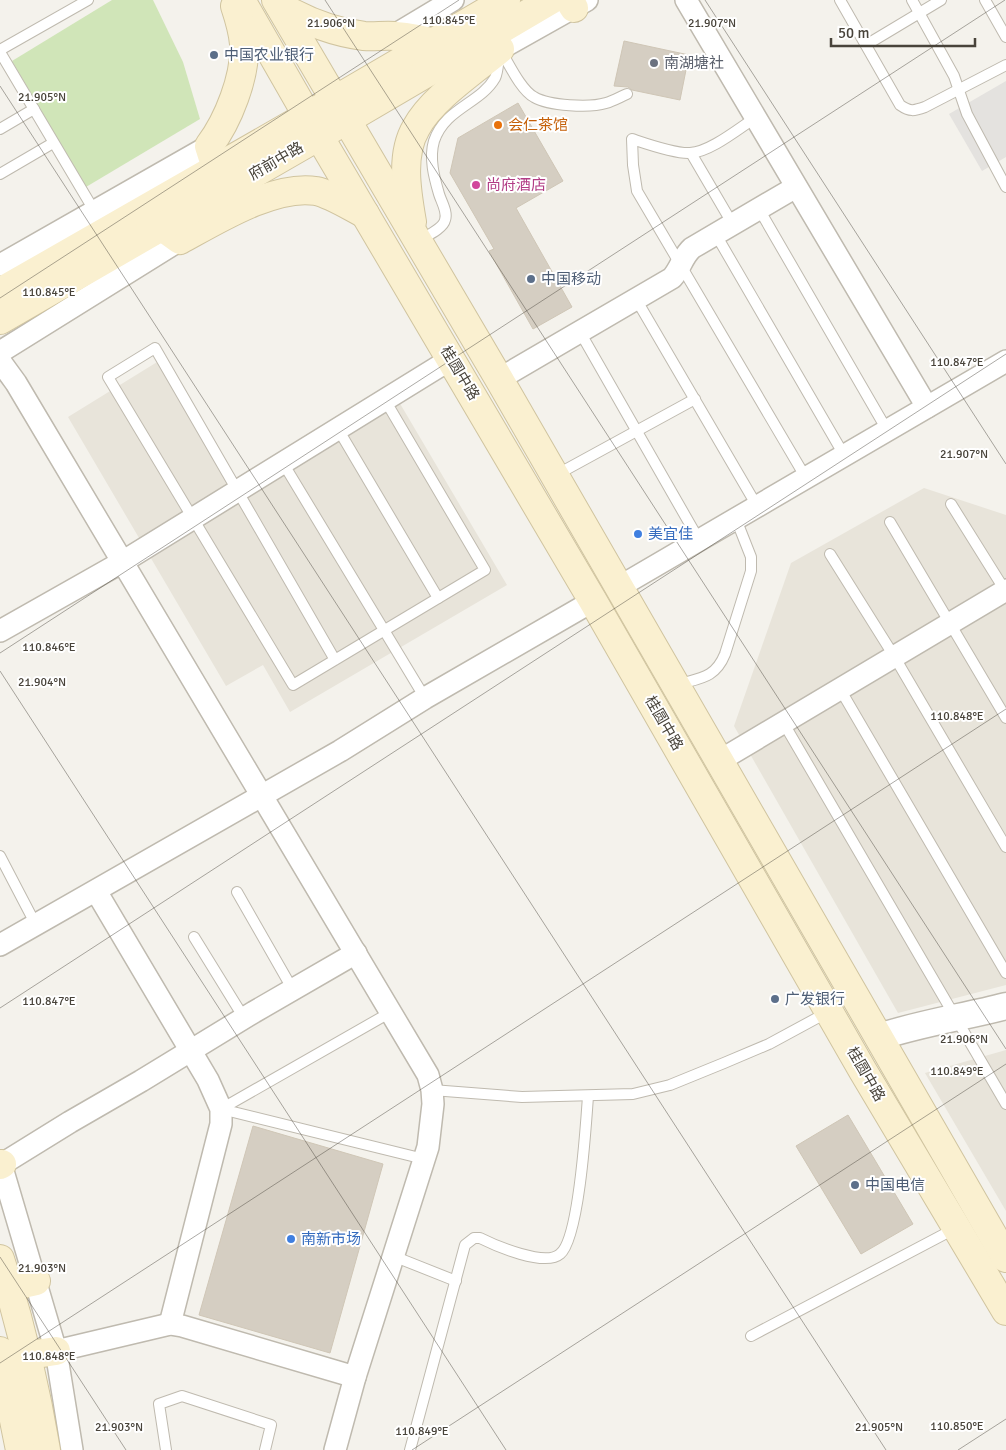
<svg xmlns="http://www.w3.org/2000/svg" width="1006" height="1450" viewBox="0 0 1006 1450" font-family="Signika,'Noto Sans SC',sans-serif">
	<rect width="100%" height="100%" fill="#f4f2ec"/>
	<g fill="#e8e4da">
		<path d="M162,359L235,482L392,390L507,585L290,712L263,665L226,686L68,417Z"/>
		<path d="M924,488L1006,515V985L898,1013L734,726L791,563Z"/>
		<path d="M1006,1050V1211L925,1073Z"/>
	</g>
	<path fill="#d0e5b8" d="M112,0H153L183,62L200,119L86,187L12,61Z"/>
	<path fill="#e4e2df" d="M1006,81V157L982,171L949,114Z"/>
	<g fill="#d5cec2" stroke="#cfc6b6">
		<path d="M624,41L689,55L680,100L632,90L628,87L614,86Z"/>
		<path d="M518,103L563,181L516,208L572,307L533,329L489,251L494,249L450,173L458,138Z"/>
		<path d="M848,1115L913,1224L861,1254L796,1146Z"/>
		<path d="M253,1126L383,1164L330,1353L199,1315Z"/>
	</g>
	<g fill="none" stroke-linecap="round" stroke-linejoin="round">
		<defs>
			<g id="service">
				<path d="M840,0L900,105C910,112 914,111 925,107L1006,65"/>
				<path d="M912,0L954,76L967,114L1006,187"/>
				<path d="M985,0L1006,37"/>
				<path d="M866,45L941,0"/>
				<path d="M0,50L88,0"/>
				<path d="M501,51C509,64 521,90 534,97C549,106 590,108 606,103C613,101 620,97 627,94"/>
				<path d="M0,52L95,212"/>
				<path d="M755,118C738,129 710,152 690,153C675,154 647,144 632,139L633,165L637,191L806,478"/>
				<path d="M0,129L34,109"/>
				<path d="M691,153L732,223"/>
				<path d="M0,174L53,143"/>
				<path d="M759,209L887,430"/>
				<path d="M715,233L844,455"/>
				<path d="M418,241C426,236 443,229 445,220C448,212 441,201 439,194C434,177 429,158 434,141C445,108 480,104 495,78C498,72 498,63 499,56"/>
				<path d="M636,299L757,506"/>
				<path d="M580,332L699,540"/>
				<path d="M338,429L438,598"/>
				<path d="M283,463L425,698"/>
				<path d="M556,475L695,399"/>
				<path d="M951,504L1006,592"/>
				<path d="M890,522L1006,718"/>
				<path d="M830,554L894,656L1006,847"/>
				<path d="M335,660L155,348L108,377L293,685L485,570L385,400"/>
				<path d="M676,685C699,678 715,679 725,654L751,571V557L736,519"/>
				<path d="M840,689L1006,973"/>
				<path d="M783,722L1006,1104"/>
				<path d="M0,856L36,925"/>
				<path d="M237,892L293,990"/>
				<path d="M194,937L244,1018"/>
				<path d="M432,1090L522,1097L633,1094L670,1085L724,1063L769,1044L828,1012"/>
				<path d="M221,1109L424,1159"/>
				<path d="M221,1109L391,1012"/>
				<path d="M393,1256L456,1281"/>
				<path d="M751,1336L956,1228"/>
				<path d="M166,1450L159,1404L182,1396L271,1425L265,1450"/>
				<path d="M410,1450L465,1245L474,1238H480C496,1246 545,1267 560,1254C579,1239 586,1124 588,1096"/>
			</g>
			<g id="minor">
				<path d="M686,0L927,407"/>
				<path d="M393,36L453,0"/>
				<path d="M500,49L587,0"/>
				<path d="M0,265L209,146"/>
				<path d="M0,352L180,240"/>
				<path d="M0,361L16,383C154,613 292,843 428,1075L432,1090L433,1104L428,1147L355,1377L335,1450"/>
				<path d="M499,379L672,278C681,268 682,257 692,248L796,187"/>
				<path d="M619,587L1006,361"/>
				<path d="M0,631L124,561L451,359"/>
				<path d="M719,761L1006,590"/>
				<path d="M96,891L208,1080L221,1109V1124L170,1324"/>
				<path d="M0,945L340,751L425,698L593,601"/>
				<path d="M0,1161L56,1351L72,1450"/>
				<path d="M2,1164L70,1122L141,1081L254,1012L356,953"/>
				<path d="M56,1351L170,1324L182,1326L355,1377"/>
			</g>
			<path id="tertiary" d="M879,1037C921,1023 964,1017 1006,1006"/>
			<g id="secondary">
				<path d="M241,0L319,136L593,601L863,1071L1006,1311"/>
				<path d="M276,0L499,379L1006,1258"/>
				<path d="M569,0L574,8"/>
				<path d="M280,6C307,22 333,32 364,36C374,37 384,35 395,36C408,37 420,39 433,43"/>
				<path d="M216,168L209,146C228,121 246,76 244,44C243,32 239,18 235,6"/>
				<path d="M412,222C407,193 400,155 416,128C431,99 475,70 500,49"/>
				<path d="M162,227L180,240C215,221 274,184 316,191C331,194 351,207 365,214"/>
				<path d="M0,292L335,100L506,0"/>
				<path d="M0,320L319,136L551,0"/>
				<path d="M0,1165L2,1164"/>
				<path d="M0,1259C20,1321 35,1385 46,1450"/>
				<path d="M9,1287L36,1281"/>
				<path d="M0,1351L20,1450"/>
				<path d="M9,1358L56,1351"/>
			</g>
		</defs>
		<use href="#service" stroke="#bfbaaf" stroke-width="12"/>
		<use href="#minor" stroke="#bfbaaf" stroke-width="24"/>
		<use href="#tertiary" stroke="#bfbaaf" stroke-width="29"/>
		<use href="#secondary" stroke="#d0c49f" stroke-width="30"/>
		<use href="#service" stroke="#fff" stroke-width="10"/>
		<use href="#minor" stroke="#fff" stroke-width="21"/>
		<use href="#tertiary" stroke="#fff" stroke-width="26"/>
		<use href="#secondary" stroke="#faf0d0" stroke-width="28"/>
	</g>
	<path fill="none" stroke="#48433a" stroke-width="1" stroke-opacity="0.45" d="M325,0L1006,1049M705,0L1006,464M0,86L886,1450M0,298L459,0M0,653L1005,0M0,671L506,1450M0,1008L1006,354M0,1257L126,1450M0,1363L1006,709M412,1450L1006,1064M958,1450L1006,1419"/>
	<g fill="#5c6f8a" stroke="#fff" stroke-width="2">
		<circle cx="214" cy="55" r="5"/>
		<circle cx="531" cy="279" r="5"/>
		<circle cx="775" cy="999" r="5"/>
		<circle cx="855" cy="1185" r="5"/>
	</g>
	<circle fill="#6b7280" stroke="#fff" stroke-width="2" cx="654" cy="63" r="5"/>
	<circle fill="#e8710a" stroke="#fff" stroke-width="2" cx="498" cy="125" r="5"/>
	<circle fill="#d1479c" stroke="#fff" stroke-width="2" cx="476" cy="185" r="5"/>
	<g fill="#3f7fe0" stroke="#fff" stroke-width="2">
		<circle cx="638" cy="534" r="5"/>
		<circle cx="291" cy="1239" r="5"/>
	</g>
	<g text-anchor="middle" stroke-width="4" stroke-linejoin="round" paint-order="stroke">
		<g font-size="15" fill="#4e5e75" stroke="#fff" text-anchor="start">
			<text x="224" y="60">中国农业银行</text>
			<text x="541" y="284">中国移动</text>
			<text x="785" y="1004">广发银行</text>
			<text x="865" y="1190">中国电信</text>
		</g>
		<g font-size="15" fill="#5b616d" stroke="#fff" text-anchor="start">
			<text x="664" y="68">南湖塘社</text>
		</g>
		<g font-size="15" fill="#c56008" stroke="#fff" text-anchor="start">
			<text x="508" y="130">会仁茶馆</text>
		</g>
		<g font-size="15" fill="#48433a" stroke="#fff">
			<text transform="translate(276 161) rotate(-30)" y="5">府前中路</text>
			<text transform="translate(460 373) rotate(59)" y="5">桂圆中路</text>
			<text transform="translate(664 723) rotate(60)" y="5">桂圆中路</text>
			<text transform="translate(866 1074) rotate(60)" y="5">桂圆中路</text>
		</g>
		<g font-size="15" fill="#b23c85" stroke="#fff" text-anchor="start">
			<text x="486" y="190">尚府酒店</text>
		</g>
		<g font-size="15" fill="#366cbe" stroke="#fff" text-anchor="start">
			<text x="648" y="539">美宜佳</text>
			<text x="301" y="1244">南新市场</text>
		</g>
	</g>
	<g font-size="12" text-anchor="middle" fill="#48433a" stroke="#fff" stroke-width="4" stroke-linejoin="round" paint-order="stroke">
		<text x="449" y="24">110.845°E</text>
		<text x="331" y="27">21.906°N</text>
		<text x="712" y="27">21.907°N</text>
		<text x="42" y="101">21.905°N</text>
		<text x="49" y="296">110.845°E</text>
		<text x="957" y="366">110.847°E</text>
		<text x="964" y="458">21.907°N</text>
		<text x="49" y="651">110.846°E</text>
		<text x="42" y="686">21.904°N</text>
		<text x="957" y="720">110.848°E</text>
		<text x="49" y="1005">110.847°E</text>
		<text x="964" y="1043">21.906°N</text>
		<text x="957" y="1075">110.849°E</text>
		<text x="42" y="1272">21.903°N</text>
		<text x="49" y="1360">110.848°E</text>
		<text x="957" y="1430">110.850°E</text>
		<text x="119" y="1431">21.903°N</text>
		<text x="879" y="1431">21.905°N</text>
		<text x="422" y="1435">110.849°E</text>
	</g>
	<path d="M831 38v8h144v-8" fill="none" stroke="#48433a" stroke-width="2.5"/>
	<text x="838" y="38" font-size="15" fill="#48433a" stroke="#ffffff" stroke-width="4" paint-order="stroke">50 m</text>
</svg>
